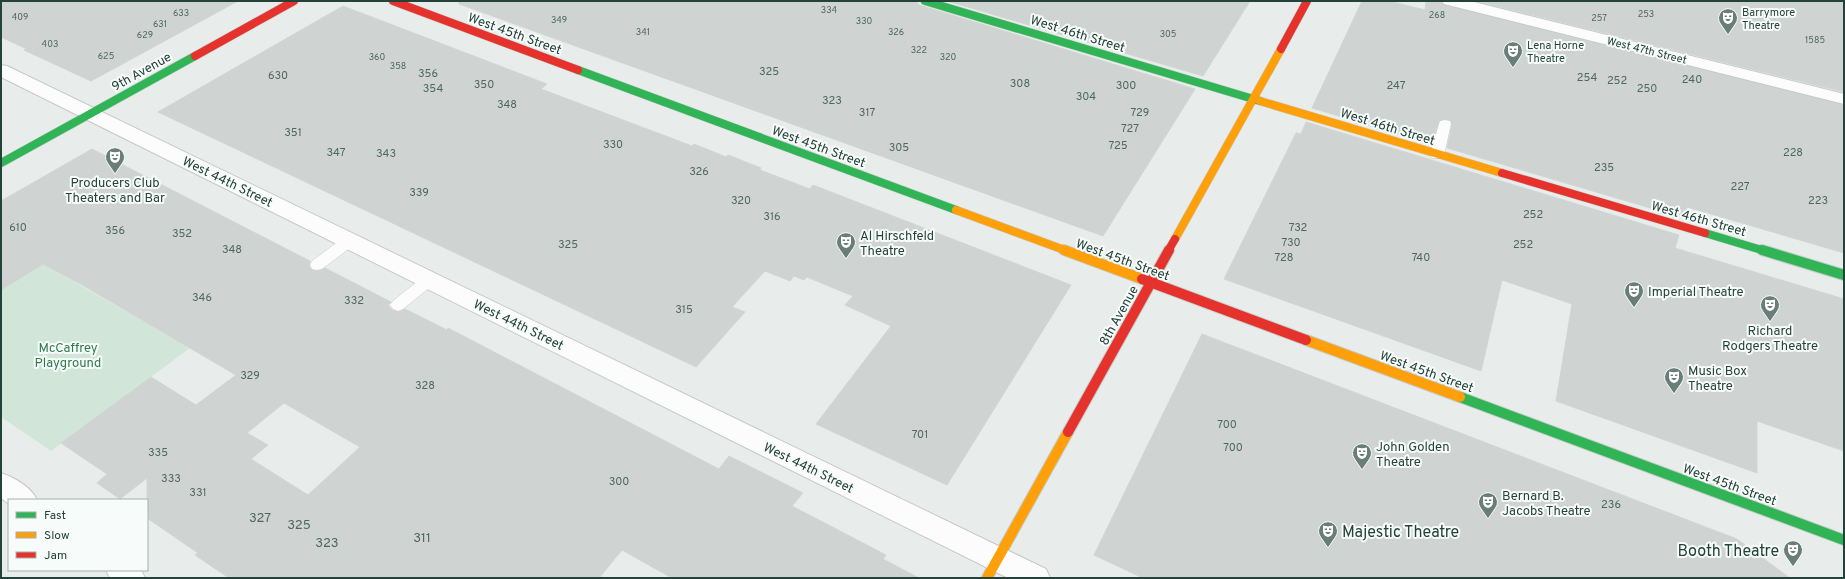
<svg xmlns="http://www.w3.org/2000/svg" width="1845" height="579" viewBox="0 0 1845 579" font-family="Overpass,sans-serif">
	<rect width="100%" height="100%" fill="#e8edeb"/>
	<path fill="#d1e6d8" d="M43,264L190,348L51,451L1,417V277Z"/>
	<g fill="#cfd4d2" stroke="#d1d6d4" fill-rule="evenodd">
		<path d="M1,1H238L91,81L24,50L27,49L1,37Z"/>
		<path d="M459,1H916L919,5L1195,89L1103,236L459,4Z"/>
		<path d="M947,1H1250L1203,76Z"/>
		<path d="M1362,1H1389L1425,10L1426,1H1441L1444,5L1844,105V253L1687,207L1684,218L1447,148L1452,124L1450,120L1445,119L1439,121L1432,144L1312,108Z"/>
		<path d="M1476,1H1844V92Z"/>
		<path d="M343,6L547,84L541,89L692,146L694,144L726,157L728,155L761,168L760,170L810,189L813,185L1071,285L947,485L816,424L891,326L845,305L853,296L807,277L804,280L794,276L790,281L765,271L732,307L745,312L696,367L158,112Z"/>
		<path d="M1306,122L1679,235L1675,248L1844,299V451L1757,421V473L1556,401L1572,304L1502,280L1481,371L1224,279L1296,133L1301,134Z"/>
		<path d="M92,149L310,261L309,266L312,270L317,271L325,268L391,302L388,305L392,310L399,312L405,309L447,330L448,328L719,469L729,456L803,493L792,506L886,555L883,559L919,578H672L622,550L599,578H229L195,555L198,553L147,518V478L120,499L97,483L107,474L61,443L151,377L196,405L236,375L84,286L43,264L1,290V201ZM284,403L360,447L308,495L251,459L268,445L247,433Z"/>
		<path d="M1202,334L1737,539L1790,578H1143L1094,555Z"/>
	</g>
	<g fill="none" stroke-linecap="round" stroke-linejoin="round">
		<defs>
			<g id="lane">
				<path d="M1445,120L1450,121L1451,124L1444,155L1442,158H1432L1430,155L1439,124L1440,121Z"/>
				<path d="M349,236L354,237L356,241L354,245L322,269L317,270L312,269L310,265L312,261L344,237Z"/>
				<path d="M429,275L434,276L436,280L434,284L403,309L398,311L393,309L390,305L393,301L424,276Z"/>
			</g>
			<g id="street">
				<path d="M1442,1H1470L1844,94V104L1444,4Z"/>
				<path d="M1,65L7,66L1046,569L1050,578H1008L1,77Z"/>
				<path d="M1,473C15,478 31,487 37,500H9V504L1,498Z"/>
				<path d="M106,570H141L145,578H110Z"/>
			</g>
			<g id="fast-far1">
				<path d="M925,1L1260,101"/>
				<path d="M578,70L956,210"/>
				<path d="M1,163L195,56"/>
				<path d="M1705,233L1765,251"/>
			</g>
			<g id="fast">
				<path d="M1762,250L1844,275"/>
				<path d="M1460,397L1844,540"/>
			</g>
			<g id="slow-far1">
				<path d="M1260,101L1502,173"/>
				<path d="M956,210L1067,251"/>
				<path d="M1175,239L1281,49"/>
			</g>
			<g id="slow">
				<path d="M1064,250L1142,279"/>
				<path d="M1306,340L1460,397"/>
				<path d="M987,578L1068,432"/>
			</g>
			<g id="jam-far1">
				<path d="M393,1L578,70"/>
				<path d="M1281,49L1307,1"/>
				<path d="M195,56L294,1"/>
				<path d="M1502,173L1705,233"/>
				<path d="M1168,251L1175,239"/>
			</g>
			<g id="jam">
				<path d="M1142,279L1306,340"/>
				<path d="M1068,432L1169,250"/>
			</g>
		</defs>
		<use href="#lane" stroke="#c5cac8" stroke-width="1"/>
		<use href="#street" stroke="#c5cac8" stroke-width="2"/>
		<use href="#fast-far1" stroke="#c3cbc8" stroke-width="9"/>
		<use href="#fast" stroke="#c3cbc8" stroke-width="12"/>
		<use href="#slow-far1" stroke="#c3cbc8" stroke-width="9"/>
		<use href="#slow" stroke="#c3cbc8" stroke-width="12"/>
		<use href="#jam-far1" stroke="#c3cbc8" stroke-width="9"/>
		<use href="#jam" stroke="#c3cbc8" stroke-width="12"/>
		<use href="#lane" fill="#fcfcfc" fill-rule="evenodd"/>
		<use href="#street" fill="#fcfcfc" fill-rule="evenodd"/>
		<use href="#fast-far1" stroke="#30b455" stroke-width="8"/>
		<use href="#fast" stroke="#30b455" stroke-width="10"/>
		<use href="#slow-far1" stroke="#ff9f0a" stroke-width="8"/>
		<use href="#slow" stroke="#ff9f0a" stroke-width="10"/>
		<use href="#jam-far1" stroke="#e5322d" stroke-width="8"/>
		<use href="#jam" stroke="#e5322d" stroke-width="10"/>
	</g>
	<defs>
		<symbol id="theatre-pin" viewBox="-11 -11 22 30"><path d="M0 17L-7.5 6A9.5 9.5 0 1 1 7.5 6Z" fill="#697e78" stroke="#f7fbf9"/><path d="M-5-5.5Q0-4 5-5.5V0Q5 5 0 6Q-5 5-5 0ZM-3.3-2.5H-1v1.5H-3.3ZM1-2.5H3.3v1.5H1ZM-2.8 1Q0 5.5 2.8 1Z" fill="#fff"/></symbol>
	</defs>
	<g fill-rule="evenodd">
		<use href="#theatre-pin" x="1717" y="7" width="22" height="30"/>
		<use href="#theatre-pin" x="1502" y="40" width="22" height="30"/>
		<use href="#theatre-pin" x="104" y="146" width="22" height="30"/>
		<use href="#theatre-pin" x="835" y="231" width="22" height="30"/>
		<use href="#theatre-pin" x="1623" y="280" width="22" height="30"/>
		<use href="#theatre-pin" x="1759" y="294" width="22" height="30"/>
		<use href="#theatre-pin" x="1663" y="366" width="22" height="30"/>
		<use href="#theatre-pin" x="1351" y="442" width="22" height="30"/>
		<use href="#theatre-pin" x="1477" y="491" width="22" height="30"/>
		<use href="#theatre-pin" x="1317" y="520" width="22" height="30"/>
		<use href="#theatre-pin" x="1782" y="539" width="22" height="30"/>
	</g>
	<g text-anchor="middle" stroke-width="4" stroke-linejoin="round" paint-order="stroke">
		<g font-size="9" fill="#506761">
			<text x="829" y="13">334</text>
			<text x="181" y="16">633</text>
			<text x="1646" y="17">253</text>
			<text x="1437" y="18">268</text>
			<text x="20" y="20">409</text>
			<text x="1599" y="21">257</text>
			<text x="559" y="23">349</text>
			<text x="864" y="24">330</text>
			<text x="160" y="27">631</text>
			<text x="643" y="35">341</text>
			<text x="896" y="35">326</text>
			<text x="1168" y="37">305</text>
			<text x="145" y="38">629</text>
			<text x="1815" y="43">1585</text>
			<text x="50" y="47">403</text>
			<text x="919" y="53">322</text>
			<text x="106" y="59">625</text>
			<text x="377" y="60">360</text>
			<text x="948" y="60">320</text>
			<text x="398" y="69">358</text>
		</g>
		<g font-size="11" fill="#24423a" stroke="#f7fbf9" text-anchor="start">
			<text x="1742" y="16">Barrymore<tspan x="1742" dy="13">Theatre</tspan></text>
			<text x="1527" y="49">Lena Horne<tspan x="1527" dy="13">Theatre</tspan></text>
		</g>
		<g font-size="11" fill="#24423a" stroke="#f7fbf9">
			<text transform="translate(1647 50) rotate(14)" y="4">West 47th Street</text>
		</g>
		<g font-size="11" fill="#506761">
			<text x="769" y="75">325</text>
			<text x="428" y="77">356</text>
			<text x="278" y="79">630</text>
			<text x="1587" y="81">254</text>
			<text x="1692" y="83">240</text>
			<text x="1617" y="84">252</text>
			<text x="1020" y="87">308</text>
			<text x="484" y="88">350</text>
			<text x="1126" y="89">300</text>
			<text x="1396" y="89">247</text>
			<text x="433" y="92">354</text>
			<text x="1647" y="92">250</text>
			<text x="1086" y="100">304</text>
			<text x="832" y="104">323</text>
			<text x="507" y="108">348</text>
			<text x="867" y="116">317</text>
			<text x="1140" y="116">729</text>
			<text x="1130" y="132">727</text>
			<text x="293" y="136">351</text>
			<text x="613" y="148">330</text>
			<text x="1118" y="149">725</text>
			<text x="899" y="151">305</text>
			<text x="336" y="156">347</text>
			<text x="1793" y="156">228</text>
			<text x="386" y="157">343</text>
			<text x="1604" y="171">235</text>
			<text x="699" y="175">326</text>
			<text x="1740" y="190">227</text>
			<text x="419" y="196">339</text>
			<text x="741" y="204">320</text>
			<text x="1818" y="204">223</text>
			<text x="1533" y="218">252</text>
			<text x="772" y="220">316</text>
			<text x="18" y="231">610</text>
			<text x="1298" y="231">732</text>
			<text x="115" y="234">356</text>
			<text x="182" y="237">352</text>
			<text x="1291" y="246">730</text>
			<text x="568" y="248">325</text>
			<text x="1523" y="248">252</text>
			<text x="232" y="253">348</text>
			<text x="1284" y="261">728</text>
			<text x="1421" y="261">740</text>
			<text x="202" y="301">346</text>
			<text x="354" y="304">332</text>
			<text x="684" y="313">315</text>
			<text x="250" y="379">329</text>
			<text x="425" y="389">328</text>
			<text x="1227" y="428">700</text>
			<text x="920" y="438">701</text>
			<text x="1233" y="451">700</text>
			<text x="158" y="456">335</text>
			<text x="171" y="482">333</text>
			<text x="619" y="485">300</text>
			<text x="198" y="496">331</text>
			<text x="1611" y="508">236</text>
		</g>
		<g font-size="13" fill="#24423a" stroke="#f7fbf9">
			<text transform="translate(515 33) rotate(20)" y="5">West 45th Street</text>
			<text transform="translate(1078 33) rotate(17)" y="5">West 46th Street</text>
			<text transform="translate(141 71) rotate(-29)" y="5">9th Avenue</text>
			<text transform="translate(1388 126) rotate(17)" y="5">West 46th Street</text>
			<text transform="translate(819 146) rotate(20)" y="5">West 45th Street</text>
			<text transform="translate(228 181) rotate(26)" y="5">West 44th Street</text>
			<text transform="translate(1699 218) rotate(16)" y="5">West 46th Street</text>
			<text transform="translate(1123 259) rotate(20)" y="5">West 45th Street</text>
			<text transform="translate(1118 315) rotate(-61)" y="5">8th Avenue</text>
			<text transform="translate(519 324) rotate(26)" y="5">West 44th Street</text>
			<text transform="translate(1427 371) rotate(20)" y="5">West 45th Street</text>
			<text transform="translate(809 467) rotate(26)" y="5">West 44th Street</text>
			<text transform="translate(1730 484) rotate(20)" y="5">West 45th Street</text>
		</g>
		<g font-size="13" fill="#24423a" stroke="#f7fbf9" text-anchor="start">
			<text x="115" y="187" text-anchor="middle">Producers Club<tspan x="115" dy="15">Theaters and Bar</tspan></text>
			<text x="860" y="240">Al Hirschfeld<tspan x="860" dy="15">Theatre</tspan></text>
			<text x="1648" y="296">Imperial Theatre</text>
			<text x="1770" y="335" text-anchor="middle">Richard<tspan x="1770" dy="15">Rodgers Theatre</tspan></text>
			<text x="1688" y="375">Music Box<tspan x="1688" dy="15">Theatre</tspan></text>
			<text x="1376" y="451">John Golden<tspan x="1376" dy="15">Theatre</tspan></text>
			<text x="1502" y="500">Bernard B.<tspan x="1502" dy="15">Jacobs Theatre</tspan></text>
		</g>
		<g font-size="13" fill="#2d7a4b" stroke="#f7fbf9">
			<text x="68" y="352">McCaffrey<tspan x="68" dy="15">Playground</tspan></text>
		</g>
		<g font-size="13" fill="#506761">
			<text x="260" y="522">327</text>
			<text x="299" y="529">325</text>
			<text x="422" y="542">311</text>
			<text x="327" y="547">323</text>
		</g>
		<g font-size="16" fill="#24423a" stroke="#f7fbf9" text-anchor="start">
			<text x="1342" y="537">Majestic Theatre</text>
			<text x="1779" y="556" text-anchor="end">Booth Theatre</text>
		</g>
	</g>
	<rect width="1845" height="579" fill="none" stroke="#24423a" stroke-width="4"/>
	<rect x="8" y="499" width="140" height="72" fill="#f7fbf9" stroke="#a3b1ad"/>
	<rect x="16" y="512" width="20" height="6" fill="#30b455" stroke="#a3b1ad"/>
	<text x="44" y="519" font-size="12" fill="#24423a">Fast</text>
	<rect x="16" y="532" width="20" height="6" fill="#ff9f0a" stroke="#a3b1ad"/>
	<text x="44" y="539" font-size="12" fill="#24423a">Slow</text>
	<rect x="16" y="552" width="20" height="6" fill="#e5322d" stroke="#a3b1ad"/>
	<text x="44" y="559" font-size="12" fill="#24423a">Jam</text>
</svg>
